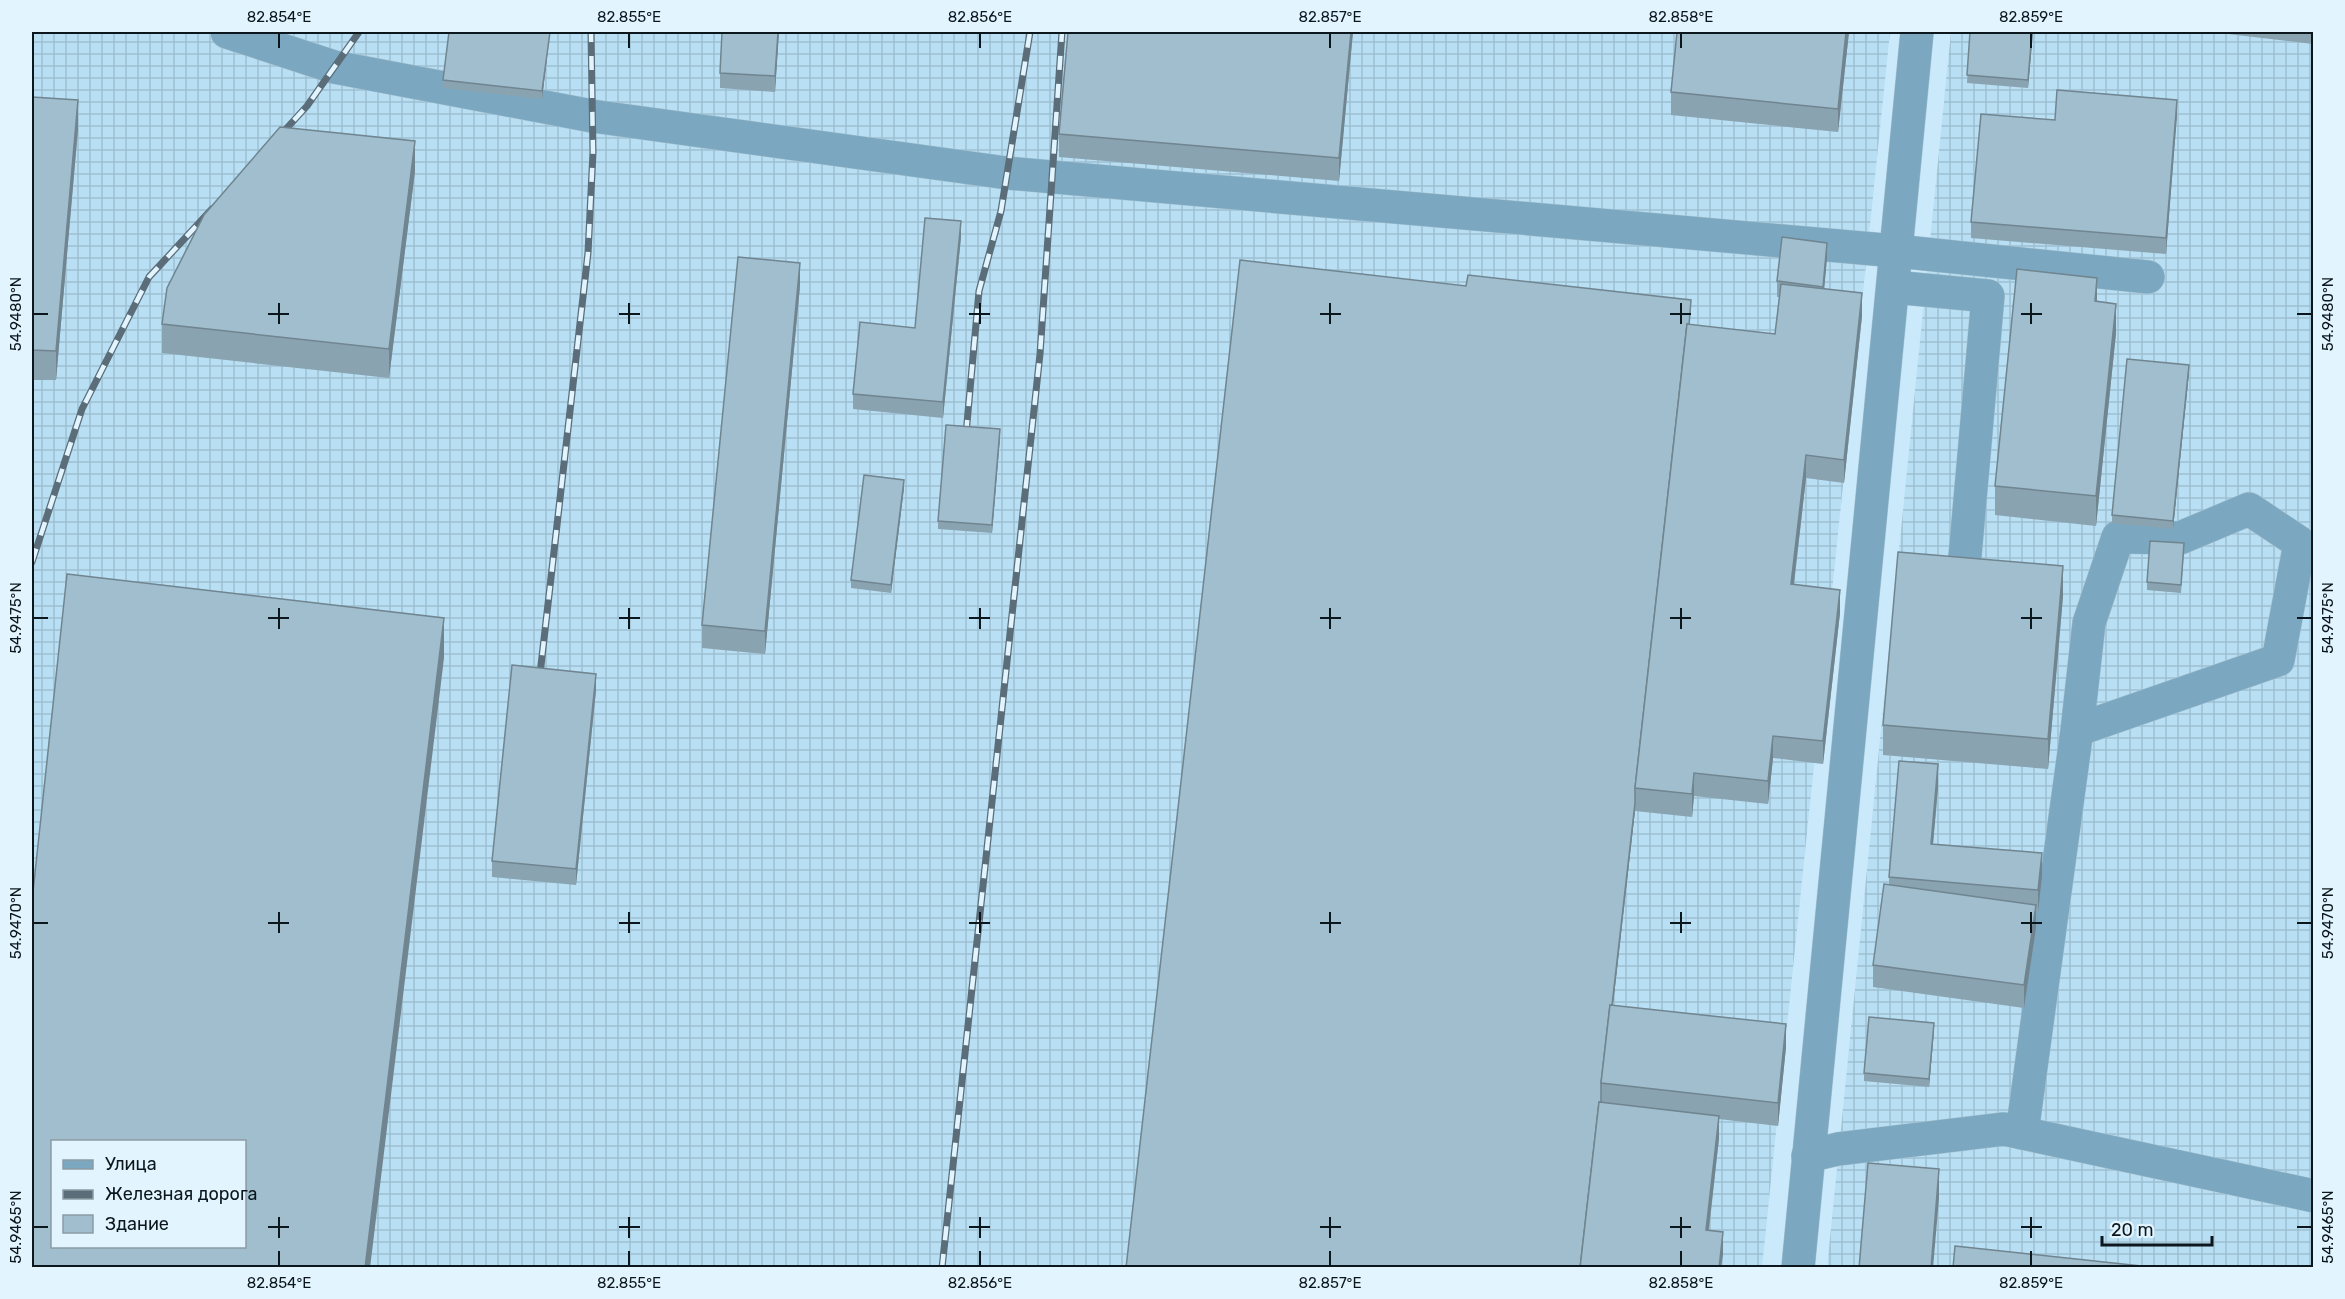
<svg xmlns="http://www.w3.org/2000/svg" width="2345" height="1299" viewBox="0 0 2345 1299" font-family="Rubik,sans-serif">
	<defs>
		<pattern id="industrial-grid" width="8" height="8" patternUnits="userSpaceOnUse" patternTransform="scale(1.5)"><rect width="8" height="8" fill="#b8dff4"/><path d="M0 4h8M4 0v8" fill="none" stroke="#9dbfd1"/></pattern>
	</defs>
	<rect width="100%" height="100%" fill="#cae9fa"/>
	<g fill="url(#industrial-grid)" fill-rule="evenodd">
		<path d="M32,32H1890L1762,1267H32ZM52,1142H244V1246H52Z"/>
		<path d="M1951,32H2313V1267L1827,1268Z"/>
	</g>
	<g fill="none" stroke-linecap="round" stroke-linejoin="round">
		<defs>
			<g id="minor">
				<path d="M227,32L334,67L592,116L1007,173L1896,251L2148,277"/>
				<path d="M1893,287L1988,296L1965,556"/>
				<path d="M2022,1133L2077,730L2278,660L2300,543L2249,509L2180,538L2118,537L2089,623L2077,730"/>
				<path d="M1808,1156L1838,1149L2004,1129L2314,1196"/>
				<path d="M1798,1268L1917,32"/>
			</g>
		</defs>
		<use href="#minor" stroke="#a8c3d2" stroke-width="34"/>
		<use href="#minor" stroke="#7ba8c0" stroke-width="33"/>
		<defs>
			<g id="rail">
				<path d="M275,141L307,106L359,32"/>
				<path d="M966,434L979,291L1001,211L1030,32"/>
				<path d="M32,562L82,409L149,277L212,209"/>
				<path d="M539,683L588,253L593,152L591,32"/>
				<path d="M942,1268L1040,354L1062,32"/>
			</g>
		</defs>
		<use href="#rail" stroke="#5a6d78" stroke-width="7"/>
		<use href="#rail" stroke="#e2f4fe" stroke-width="4.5" stroke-dasharray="14" stroke-linecap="butt"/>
	</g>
	<g fill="#8aa3b1">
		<path d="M550,32L542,99L443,88V80Z"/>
		<path d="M779,32L775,92L720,88V73Z"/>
		<path d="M1353,32L1339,181L1059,157V134Z"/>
		<path d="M1849,32L1838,132L1671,115V92Z"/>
		<path d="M1970,32H2033L2028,88L1967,83Z"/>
		<path d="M2211,32H2313V44Z"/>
		<path d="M32,97L78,129L56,380H32Z"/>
		<path d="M2177,115L2166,254L1971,238V222L2055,120Z"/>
		<path d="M415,171L389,378L162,353V324Z"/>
		<path d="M961,237L943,418L853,409V394L915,328Z"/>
		<path d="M1827,258L1824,289L1862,316L1844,483L1806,478L1794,585L1840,613L1823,764L1773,758L1768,804L1694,796L1692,817L1635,811L1613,1005L1786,1047L1778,1126L1719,1119V1138L1709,1230L1723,1255L1126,1268L1466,286L1691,308L1689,325L1775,334L1779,297H1777V281Z"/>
		<path d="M800,286L765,654L702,648V625Z"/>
		<path d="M2097,302L2116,333L2096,526L1995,515V486Z"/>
		<path d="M2189,373L2173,529L2112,523V515Z"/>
		<path d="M1000,437L992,533L938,529V521Z"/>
		<path d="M904,488L891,593L851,588V580Z"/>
		<path d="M2184,551L2181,593L2147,590V582Z"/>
		<path d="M2063,596L2048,769L1883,755V725Z"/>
		<path d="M596,690L576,885L492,877V861Z"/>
		<path d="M1938,787L1933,844L2042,876L2038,912H2036V928L2024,1008L1873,987V965L1889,885V877Z"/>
		<path d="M1934,1031L1929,1087L1864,1081V1073Z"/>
	</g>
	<g fill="#708590">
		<path d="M550,32L542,99V91Z"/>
		<path d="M778,32H779L775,92V76Z"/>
		<path d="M1351,32H1353L1339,181V158Z"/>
		<path d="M1846,32H1849L1838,132V109Z"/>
		<path d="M2032,32H2033L2028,88V80Z"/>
		<path d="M78,100V129L56,380V351Z"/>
		<path d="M2177,100V115L2166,254V238Z"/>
		<path d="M415,141V171L389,378V349Z"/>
		<path d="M961,221V237L943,418V402Z"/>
		<path d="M1827,243V258L1823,302V287Z"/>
		<path d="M800,263V286L765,654V631Z"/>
		<path d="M2097,278V307L2095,301Z"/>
		<path d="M1862,293V316L1844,483V460Z"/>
		<path d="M2116,304V333L2096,526V496Z"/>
		<path d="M2189,365V373L2173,529V521Z"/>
		<path d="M1000,429V437L992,533V525Z"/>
		<path d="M1806,455V478L1791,607V584Z"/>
		<path d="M904,480V488L891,593V585Z"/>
		<path d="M2063,566V596L2048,769V739Z"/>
		<path d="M1840,590V613L1823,764V741Z"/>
		<path d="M444,618V658L370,1268H365Z"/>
		<path d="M596,674V690L576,885V869Z"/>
		<path d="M1773,736V758L1768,804V781Z"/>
		<path d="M1938,764V787L1931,867V844Z"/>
		<path d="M1694,773V796L1692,817V794Z"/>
		<path d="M1635,803V811L1604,1084L1603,1083Z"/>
		<path d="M2042,853V876L2038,912V890Z"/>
		<path d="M2036,905V928L2024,1008V985Z"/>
		<path d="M1934,1023V1031L1929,1087V1079Z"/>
		<path d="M1786,1024V1047L1778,1126V1103Z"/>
		<path d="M1719,1116V1138L1706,1253V1230Z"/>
		<path d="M1939,1169V1198L1933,1268H1931Z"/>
		<path d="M1723,1232V1255L1721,1268H1719Z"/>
	</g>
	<g fill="#a0bece" stroke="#708590" stroke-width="1.5" fill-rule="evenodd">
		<path d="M449,32H550L542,91L443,80Z"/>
		<path d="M722,32H778L775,76L720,73Z"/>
		<path d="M1068,32H1351L1339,158L1059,134Z"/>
		<path d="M1677,32H1846L1838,109L1671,92Z"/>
		<path d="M1970,32H2032L2028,80L1967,75Z"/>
		<path d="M2057,90L2177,100L2166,238L1971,222L1981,114L2055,120Z"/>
		<path d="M32,97L78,100L56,351L32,350Z"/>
		<path d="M280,127L415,141L389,349L162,324L167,288L204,215Z"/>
		<path d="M925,218L961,221L943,402L853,394L860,322L915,328Z"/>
		<path d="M1782,237L1827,243L1823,287L1777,281Z"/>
		<path d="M738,257L800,263L765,631L702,625Z"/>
		<path d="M1240,260L1466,286L1468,275L1691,300L1689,325L1687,324L1635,788V803L1612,1005H1610L1601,1083V1102H1599L1580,1268H1126Z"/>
		<path d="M2017,269L2097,278L2095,301L2116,304L2096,496L1995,486Z"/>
		<path d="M1781,284L1862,293L1844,460L1806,455L1791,584L1840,590L1823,741L1773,736L1768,781L1694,773L1692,794L1635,788L1687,324L1775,334Z"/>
		<path d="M2127,359L2189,365L2173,521L2112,515Z"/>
		<path d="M946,425L1000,429L992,525L938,521Z"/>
		<path d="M864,475L904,480L891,585L851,580Z"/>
		<path d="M2150,541L2184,543L2181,585L2147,582Z"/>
		<path d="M1898,552L2063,566L2048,739L1883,725Z"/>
		<path d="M67,574L444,618L365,1268H32V901ZM52,1142H244V1246H52Z"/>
		<path d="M512,665L596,674L576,869L492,861Z"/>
		<path d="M1899,761L1938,764L1931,844L2042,853L2038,890L1889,877Z"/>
		<path d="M1884,884L2036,905L2024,985L1873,965Z"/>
		<path d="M1610,1005L1786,1024L1778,1103L1601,1083Z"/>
		<path d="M1869,1017L1934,1023L1929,1079L1864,1073Z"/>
		<path d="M1599,1102L1719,1116L1706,1230L1723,1232L1719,1268H1580Z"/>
		<path d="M1868,1163L1939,1169L1931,1268H1859Z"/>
		<path d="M1955,1246L2160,1268H1953Z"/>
	</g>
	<path fill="none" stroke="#0c171d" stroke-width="2" d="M279,33V48M629,33V48M980,33V48M1330,33V48M1681,33V48M2031,33V48M279,303V324M629,303V324M980,303V324M1330,303V324M1681,303V324M2031,303V324M33,314H48M268,314H289M619,314H640M969,314H990M1320,314H1341M1670,314H1691M2021,314H2042M2297,314H2312M279,608V629M629,608V629M980,608V629M1330,608V629M1681,608V629M2031,608V629M33,618H48M268,618H289M619,618H640M969,618H990M1320,618H1341M1670,618H1691M2021,618H2042M2297,618H2312M279,912V933M629,912V933M980,912V933M1330,912V933M1681,912V933M2031,912V933M33,923H48M268,923H289M619,923H640M969,923H990M1320,923H1341M1670,923H1691M2021,923H2042M2297,923H2312M279,1217V1238M629,1217V1238M980,1217V1238M1330,1217V1238M1681,1217V1238M2031,1217V1238M33,1227H48M268,1227H289M619,1227H640M969,1227H990M1320,1227H1341M1670,1227H1691M2021,1227H2042M2297,1227H2312M279,1251V1266M629,1251V1266M980,1251V1266M1330,1251V1266M1681,1251V1266M2031,1251V1266"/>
	<rect width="2345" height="1299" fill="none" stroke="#e2f4fe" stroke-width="66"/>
	<rect x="51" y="1140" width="195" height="108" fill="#e2f4fe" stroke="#8c9ca4" stroke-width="1.5"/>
	<rect x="63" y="1160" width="30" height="9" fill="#7ba8c0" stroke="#8c9ca4" stroke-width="1.5"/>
	<text x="105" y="1170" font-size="18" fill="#0c171d">Улица</text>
	<rect x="63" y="1190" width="30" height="9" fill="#5a6d78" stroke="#8c9ca4" stroke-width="1.5"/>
	<text x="105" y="1200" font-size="18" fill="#0c171d">Железная дорога</text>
	<rect x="63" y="1215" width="30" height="18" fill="#a0bece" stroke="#8c9ca4" stroke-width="1.5"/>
	<text x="105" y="1230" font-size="18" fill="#0c171d">Здание</text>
	<path d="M2102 1236v9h110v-9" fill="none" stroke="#0c171d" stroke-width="3"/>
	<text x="2111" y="1236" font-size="18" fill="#0c171d" stroke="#e2f4fe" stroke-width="4.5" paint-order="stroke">20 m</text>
	<rect x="33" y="33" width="2279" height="1233" fill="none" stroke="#0c171d" stroke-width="2"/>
	<g font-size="15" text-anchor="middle" fill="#0c171d">
		<text x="279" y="22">82.854°E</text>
		<text x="629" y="22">82.855°E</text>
		<text x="980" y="22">82.856°E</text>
		<text x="1330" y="22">82.857°E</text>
		<text x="1681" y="22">82.858°E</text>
		<text x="2031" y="22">82.859°E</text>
		<text transform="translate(16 314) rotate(-90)" y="5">54.9480°N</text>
		<text transform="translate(2328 314) rotate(-90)" y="5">54.9480°N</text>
		<text transform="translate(16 618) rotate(-90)" y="5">54.9475°N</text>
		<text transform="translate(2328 618) rotate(-90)" y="5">54.9475°N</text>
		<text transform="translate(16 923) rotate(-90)" y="5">54.9470°N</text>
		<text transform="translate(2328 923) rotate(-90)" y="5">54.9470°N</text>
		<text transform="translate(16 1227) rotate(-90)" y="5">54.9465°N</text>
		<text transform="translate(2328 1227) rotate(-90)" y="5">54.9465°N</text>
		<text x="279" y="1288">82.854°E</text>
		<text x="629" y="1288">82.855°E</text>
		<text x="980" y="1288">82.856°E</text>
		<text x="1330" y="1288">82.857°E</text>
		<text x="1681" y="1288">82.858°E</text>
		<text x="2031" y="1288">82.859°E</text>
	</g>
</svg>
